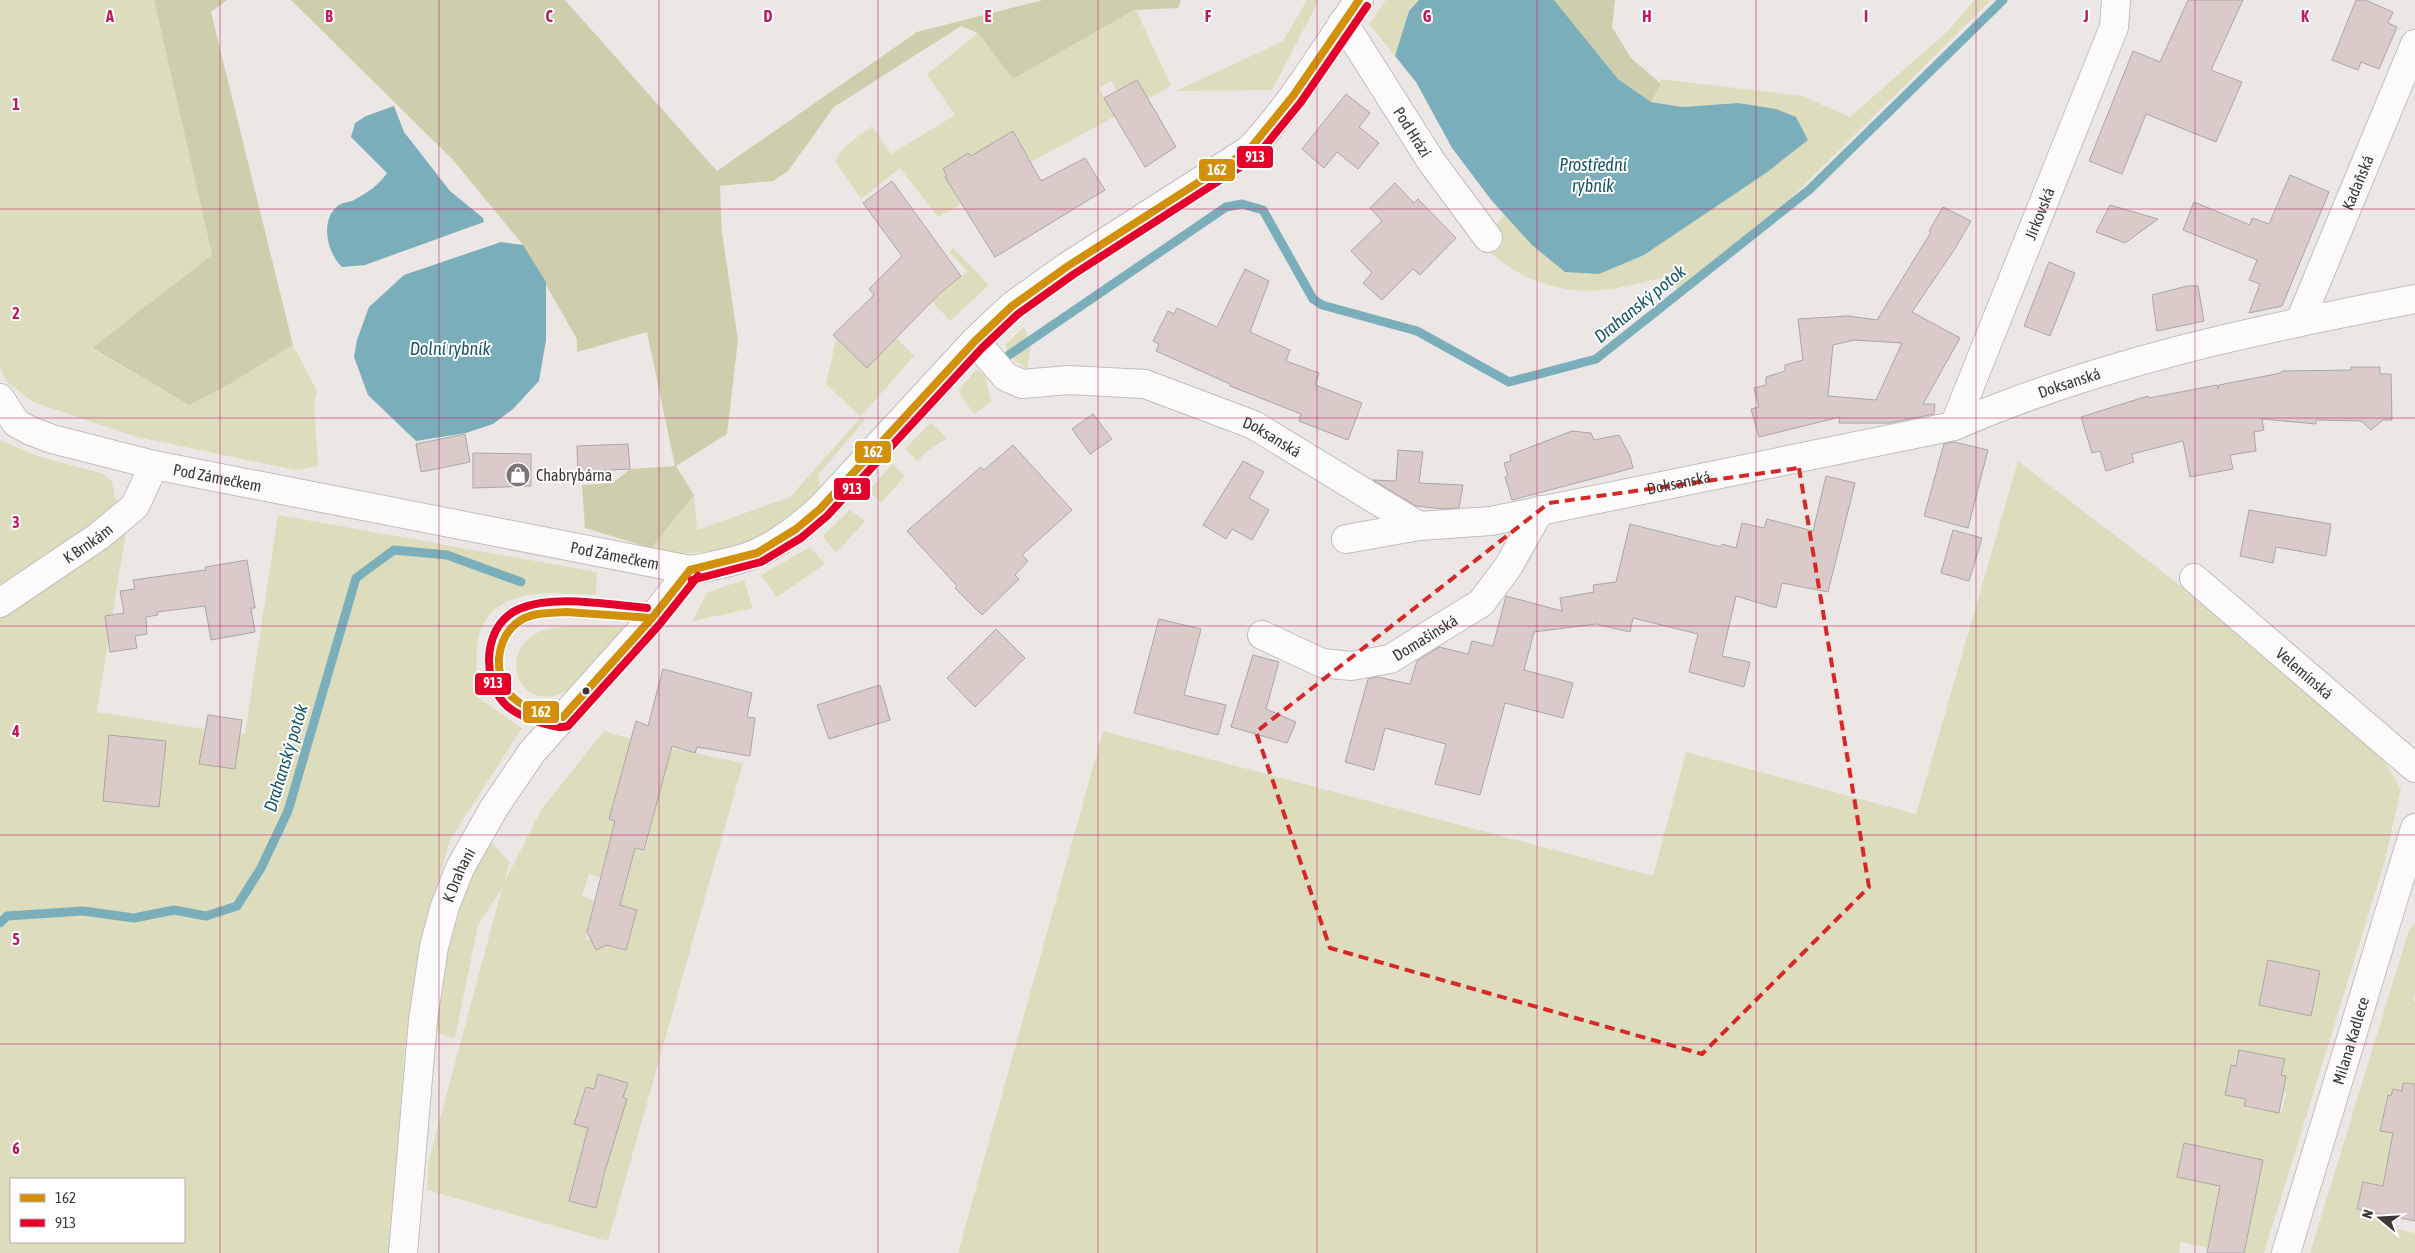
<svg xmlns="http://www.w3.org/2000/svg" width="2415" height="1253" viewBox="0 0 2415 1253" font-family="'Asap Condensed',sans-serif">
	<rect width="100%" height="100%" fill="#ece7e4"/>
	<g fill="#ddddbe" fill-rule="evenodd">
		<path d="M0,0H154L212,255L92,349L189,405L223,388L293,345L317,391L314,405L318,466L296,470L137,437L33,402L6,381L0,367Z"/>
		<path d="M1307,0H1319L1272,90L1176,91L1283,41Z"/>
		<path d="M1386,0H1419L1409,11L1395,56L1369,24Z"/>
		<path d="M1974,0H1991L1788,201L1678,291L1667,276C1615,290 1579,300 1527,277C1511,270 1496,257 1482,247L1504,214L1532,245L1644,255L1766,173L1738,103L1682,107L1651,102L1661,84L1660,79L1802,96L1850,117L1949,30Z"/>
		<path d="M1136,10L1171,86L1031,162L1013,131L989,187L968,153L943,169L947,176L945,177L961,204L938,217L900,168L861,199L835,161L844,147L872,126L891,154L955,115L927,74L978,33L1013,79ZM1137,80L1146,97L1115,115L1099,88L1111,81L1117,91Z"/>
		<path d="M953,248L989,285L950,321L932,301L967,271L950,252Z"/>
		<path d="M1024,327L1031,344L1027,370L1009,355L1005,345Z"/>
		<path d="M897,338L914,356L861,416L865,420L818,475L820,490L789,517L753,540L727,549L681,554L651,548L694,495L697,530L790,497L861,417L826,384L836,339L867,368Z"/>
		<path d="M977,369L985,376L991,402L974,414L958,391Z"/>
		<path d="M931,422L947,438L926,452L918,461L905,449Z"/>
		<path d="M0,440L37,456L104,474L112,482L115,499L120,501L118,507L0,590Z"/>
		<path d="M2018,461L2362,725L2401,789L2384,864L2264,1253H2233L2181,1242L2179,1253H958L1103,731L1653,876L1686,752L1916,814ZM2268,960L2320,971L2311,1016L2259,1005ZM2239,1050L2285,1059L2281,1075L2283,1092L2286,1093L2282,1113L2244,1108L2246,1099L2226,1095ZM2184,1143L2263,1160L2250,1223Z"/>
		<path d="M892,464L905,476L881,503L869,491Z"/>
		<path d="M850,510L865,521L836,553L823,536Z"/>
		<path d="M278,515L597,572L596,595C554,593 489,584 478,640C476,651 477,663 476,675H473L477,697L522,728L450,840L422,938L405,1045L390,1253H0V613L127,525L97,712L205,729L200,764L235,769L240,734H245ZM109,736L166,741L159,806L103,801ZM11,1179H184V1242H11Z"/>
		<path d="M810,547L825,564L777,597L761,575Z"/>
		<path d="M744,580L753,608L692,621L708,592Z"/>
		<path d="M624,627C612,640 580,684 568,690C515,721 491,637 554,628C577,625 601,627 624,627Z"/>
		<path d="M604,731L638,741L743,763L608,1241L427,1190L429,1160L502,888L478,925L455,1038L436,1033L444,951L466,882L489,840L510,862L504,883L541,810ZM621,774L661,785L645,851L610,841L615,821L609,819ZM589,874L625,885L620,905L637,910L626,950L586,939L596,901L582,896ZM598,1074L627,1083L623,1097L627,1099L616,1136L574,1124L586,1087L594,1089ZM579,1165L606,1172L596,1208L569,1201Z"/>
		<path d="M2415,923V992L2413,1002L2415,1003V1093L2393,1089L2391,1096L2387,1095L2380,1130L2393,1133L2399,1189L2363,1182L2357,1208L2394,1216L2391,1228L2415,1233V1253H2310L2409,930Z"/>
	</g>
	<g fill="#cfceac">
		<path d="M154,0H227L211,12L293,345L223,388L189,405L92,348L212,255Z"/>
		<path d="M291,0H565L717,171L917,32L1043,0H1181L1178,8L1135,10L1013,79L978,33L961,26L834,107L788,171L773,181L720,186L722,233L738,340L727,434L676,466L694,495L651,548L585,528L582,485L613,483L630,469L675,466L647,332L577,352V339L523,245L453,160Z"/>
		<path d="M1554,0H1615L1612,27L1631,58L1661,84L1651,102L1618,79Z"/>
	</g>
	<g fill="#7baebb">
		<path d="M1419,0H1554L1618,79L1651,102L1682,107L1738,103L1776,109L1796,117L1808,140L1766,173L1644,255L1599,274L1565,272L1532,245L1492,201L1452,148L1416,82L1395,56L1409,11Z"/>
		<path d="M394,106L404,132L450,191L483,218L484,222L365,265L342,267C327,253 319,219 339,205C344,202 350,202 354,200C367,193 379,185 387,173L351,137L355,123L366,116Z"/>
		<path d="M501,242L523,245L546,282V340L539,381L513,409L493,424L466,433L416,441L368,395L354,357L357,340L369,307L404,275Z"/>
	</g>
	<g fill="none" stroke-linecap="round" stroke-linejoin="round">
		<g stroke="#7baebb" stroke-width="9">
			<path d="M1009,355L1226,207L1242,204L1263,210L1313,299L1322,305L1417,331L1509,382L1596,359L1809,190L2003,0"/>
			<path d="M0,923L7,916L83,911L134,918L174,910L206,916L237,906L261,868L288,811L356,578L394,550L447,555L521,582"/>
		</g>
	</g>
	<g fill="#dacbc9" stroke="#a9a6a4" fill-rule="evenodd">
		<path d="M2188,0H2243L2211,70L2242,82L2216,142L2146,114L2122,174L2089,161L2133,51L2160,62Z"/>
		<path d="M2356,0H2365L2393,12L2388,23L2397,27L2379,69L2361,62L2358,70L2332,60Z"/>
		<path d="M1137,80L1176,147L1145,167L1104,98Z"/>
		<path d="M1346,94L1370,113L1359,127L1379,143L1358,169L1337,152L1324,168L1302,149Z"/>
		<path d="M1013,131L1041,181L1085,158L1105,190L995,257L945,177L947,176L943,169L968,153L971,156Z"/>
		<path d="M2290,175L2329,192L2282,306L2249,313L2260,284L2249,280L2257,260L2183,230L2194,202L2250,225L2252,218L2269,224Z"/>
		<path d="M892,181L961,276L938,295L867,368L833,335L874,295L869,289L902,256L863,203Z"/>
		<path d="M1395,183L1414,203L1418,199L1456,238L1420,275L1413,269L1382,300L1363,283L1372,273L1351,251L1382,221L1370,208Z"/>
		<path d="M2110,205L2158,219L2125,243L2096,232Z"/>
		<path d="M1943,207L1971,221L1956,247L1912,312L1960,338L1923,404H1935L1934,414L1889,423H1839L1840,417L1759,437L1751,409L1759,407L1754,388L1766,385V377L1785,371V365L1803,360L1798,319L1848,316L1877,320L1931,232L1929,231ZM1854,340L1902,343L1876,400L1828,396L1833,345Z"/>
		<path d="M2049,262L2075,273L2050,336L2024,326Z"/>
		<path d="M1245,269L1269,281L1250,332L1290,350L1286,361L1319,373L1315,385L1362,403L1348,440L1299,421L1301,414L1230,386V384L1156,351L1159,344L1153,341L1168,311L1174,314L1177,308L1217,327Z"/>
		<path d="M2187,286H2198L2204,321L2157,331L2152,295Z"/>
		<path d="M2351,367H2380V374H2391L2392,420H2383L2371,430L2361,421L2316,420V424L2262,419L2264,430L2254,432L2256,451L2230,455L2233,469L2190,477L2183,441L2132,454L2134,462L2106,471L2100,451L2092,453L2081,417L2148,396L2149,398L2217,385L2218,389L2219,385L2281,373L2282,371L2351,370Z"/>
		<path d="M1093,414L1112,439L1090,454L1072,429Z"/>
		<path d="M1572,431L1591,433L1594,440L1619,435L1630,456L1633,468L1512,500L1505,477L1508,476L1504,463L1511,461L1510,455Z"/>
		<path d="M465,434L470,462L421,472L416,444Z"/>
		<path d="M1954,442L1988,450L1968,528L1924,516L1944,444Z"/>
		<path d="M628,444L630,469L578,472L577,446Z"/>
		<path d="M1013,445L1072,510L1022,555L1028,561L1015,575L1019,579L982,615L955,588L957,586L907,531L981,467L984,470Z"/>
		<path d="M1398,450L1423,452L1419,483L1463,485L1459,508L1443,509L1416,506L1373,480L1396,481Z"/>
		<path d="M473,453L531,454V486L473,488Z"/>
		<path d="M1243,461L1264,472L1249,498L1269,510L1252,540L1232,529L1226,539L1203,525Z"/>
		<path d="M1826,476L1855,483L1828,592L1782,583L1776,608L1736,596L1722,656L1750,662L1744,687L1689,672L1698,634L1633,618L1630,632L1596,624L1534,632L1524,670L1573,683L1563,718L1505,703L1480,795L1435,784L1446,744L1385,728L1374,770L1345,762L1368,679L1377,677L1410,684L1417,661L1439,647L1468,654L1472,641L1493,646L1506,596L1562,611L1560,598L1594,592L1593,585L1616,582L1630,524L1721,547L1722,544L1736,548L1742,523L1764,528L1767,519L1813,531Z"/>
		<path d="M2249,510L2331,524L2326,556L2276,547L2273,563L2240,556Z"/>
		<path d="M1953,530L1982,538L1969,581L1941,573Z"/>
		<path d="M247,560L255,608H251L255,632L211,640L205,606L157,612L158,615L146,617L147,634L135,636L137,648L110,652L105,616L124,613L120,591L135,589L133,580L206,570L205,567Z"/>
		<path d="M1159,619L1201,629L1184,695L1226,705L1218,735L1134,713Z"/>
		<path d="M996,629L1025,658L975,707L947,678Z"/>
		<path d="M1253,655L1279,662L1266,709L1296,722L1287,743L1231,727Z"/>
		<path d="M663,669L752,693L747,717L755,718L750,756L697,747L695,753L672,746L644,850L635,848L620,905L637,910L626,950L606,945L596,950L587,932L615,821L609,819L636,721L648,726Z"/>
		<path d="M880,685L890,720L829,739L817,705Z"/>
		<path d="M208,715L242,720L235,769L199,764Z"/>
		<path d="M109,735L166,741L159,807L103,801Z"/>
		<path d="M2268,960L2320,971L2311,1016L2259,1005Z"/>
		<path d="M2239,1050L2285,1059L2281,1075L2286,1076L2279,1113L2244,1106L2246,1099L2225,1095L2231,1065L2236,1066Z"/>
		<path d="M598,1074L628,1083L623,1097L627,1099L605,1171L596,1208L569,1201L588,1128L574,1124L586,1087L594,1089Z"/>
		<path d="M2403,1083L2415,1084V1221L2357,1209L2363,1182L2383,1186L2393,1133L2380,1131L2388,1095L2391,1096L2393,1089L2402,1091Z"/>
		<path d="M2184,1143L2263,1160L2244,1253H2207L2220,1186L2177,1177Z"/>
	</g>
	<g fill="none" stroke-linecap="round" stroke-linejoin="round">
		<defs>
			<g id="minor">
				<path id="s1" d="M1343,22L1431,161L1488,238"/>
				<path id="s2" d="M2300,321L2415,44"/>
				<path id="s3" d="M975,341L1006,377L1022,384L1069,380L1145,384L1254,425L1419,526"/>
				<path id="s4" d="M0,398L16,423L31,431L52,439L154,465L690,570C712,566 736,562 757,553C780,543 801,526 820,509L975,341L1012,306L1068,266L1249,150C1292,105 1323,51 1359,0"/>
				<path id="s5" d="M1954,426L2114,27L2116,0"/>
				<path id="s6" d="M1346,539L1419,526L1491,521L1954,426C2101,362 2259,329 2415,299"/>
				<path id="s7" d="M2194,578L2415,768"/>
				<path id="s8" d="M0,603L99,536L135,506L154,465"/>
				<path id="s9" d="M1262,635L1322,663L1351,666L1390,659L1481,603L1508,567L1540,510"/>
				<path id="s10" d="M403,1253L423,1020L434,947L445,906L460,868L494,808L532,752L652,618L690,570"/>
				<path id="s11" d="M2286,1253L2415,828"/>
			</g>
		</defs>
		<use href="#minor" stroke="#c2bebc" stroke-width="30"/>
		<use href="#minor" stroke="#fcfbfb" stroke-width="28"/>
		<defs>
			<g id="bus-1">
				<path d="M690,570L757,553L796,529L820,509L975,341L1012,306L1068,266L1249,150L1293,96L1359,0"/>
				<path d="M566,612L652,618L563,717C547,714 529,711 516,700C491,681 494,636 521,620C534,612 552,613 566,612Z"/>
				<path d="M652,618L690,570"/>
			</g>
			<g id="bus-2">
				<path d="M692,580L761,562L801,538L827,516L982,348L1018,314L1074,274L1256,157L1301,102L1367,6"/>
				<path d="M647,608C610,605 554,594 519,609C484,624 481,675 503,702C512,713 528,719 542,723C550,725 560,729 568,726L659,625L698,576"/>
			</g>
		</defs>
		<use href="#bus-1" stroke="#fff" stroke-width="11"/>
		<use href="#bus-2" stroke="#fff" stroke-width="11"/>
		<use href="#bus-1" stroke="#d2900b" stroke-width="8"/>
		<use href="#bus-2" stroke="#e4002b" stroke-width="8"/>
	</g>
	<path fill="none" stroke="#d62828" stroke-width="4" stroke-dasharray="10 6" stroke-linejoin="round" d="M1799,468L1869,887L1702,1054L1330,948L1256,732L1549,503Z"/>
	<path fill="none" stroke="#c2185b" stroke-width="1" stroke-opacity="0.55" d="M220,0V1253M439,0V1253M659,0V1253M878,0V1253M1098,0V1253M1317,0V1253M1537,0V1253M1756,0V1253M1976,0V1253M2195,0V1253M0,209H2415M0,418H2415M0,626H2415M0,835H2415M0,1044H2415"/>
	<defs>
		<symbol id="shop-disc" viewBox="-11 -11 22 22"><circle r="9.5" fill="#7a7573" stroke="#fff"/><path d="M-5-2.5h2.3a2.7 3.5 0 0 1 5.4 0H5L5.5 6h-11ZM-1.5-2.5h3a1.5 2.3 0 0 0-3 0Z" fill="#fff"/></symbol>
	</defs>
	<g fill-rule="evenodd">
		<use href="#shop-disc" x="504" y="461" width="28" height="28"/>
	</g>
	<circle fill="#3c3836" stroke="#fff" stroke-width="2" cx="586" cy="691" r="4.5"/>
	<g text-anchor="middle" stroke-width="4" stroke-linejoin="round" paint-order="stroke">
		<g font-size="16" fill="#3c3836" stroke="#fff">
			<text dy="6" stroke="none"><textPath href="#s1" startOffset="130">Pod Hrází</textPath></text>
			<text dy="6" stroke="none"><textPath href="#s2" startOffset="150">Kadaňská</textPath></text>
			<text dy="6" stroke="none"><textPath href="#s5" startOffset="229">Jirkovská</textPath></text>
			<text dy="6" stroke="none"><textPath href="#s6" startOffset="742">Doksanská</textPath></text>
			<text dy="6" stroke="none"><textPath href="#s3" startOffset="326">Doksanská</textPath></text>
			<text dy="6" stroke="none"><textPath href="#s4" startOffset="239">Pod Zámečkem</textPath></text>
			<text dy="6" stroke="none"><textPath href="#s6" startOffset="338">Doksanská</textPath></text>
			<text dy="6" stroke="none"><textPath href="#s8" startOffset="106">K Brnkám</textPath></text>
			<text dy="6" stroke="none"><textPath href="#s4" startOffset="644">Pod Zámečkem</textPath></text>
			<text dy="6" stroke="none"><textPath href="#s9" startOffset="176">Domašínská</textPath></text>
			<text dy="6" stroke="none"><textPath href="#s7" startOffset="146">Velemínská</textPath></text>
			<text dy="6" stroke="none"><textPath href="#s10" startOffset="384">K Drahani</textPath></text>
			<text dy="6" stroke="none"><textPath href="#s11" startOffset="222">Milana Kadlece</textPath></text>
		</g>
		<g font-size="16" fill="#3c3836" stroke="#fff" text-anchor="start">
			<text x="536" y="481">Chabrybárna</text>
		</g>
		<g font-size="18" font-style="italic" fill="#185766" stroke="#fff">
			<text x="1593" y="171">Prostřední<tspan x="1593" dy="21">rybník</tspan></text>
			<text transform="translate(1640 304) rotate(-39)" y="6">Drahanský potok</text>
			<text x="450" y="355">Dolní rybník</text>
			<text transform="translate(286 758) rotate(-73)" y="6">Drahanský potok</text>
		</g>
	</g>
	<g font-size="16" text-anchor="middle" font-weight="bold" fill="#c2185b" stroke="#fff" stroke-width="4" stroke-linejoin="round" paint-order="stroke">
		<text x="110" y="22">A</text>
		<text x="329" y="22">B</text>
		<text x="549" y="22">C</text>
		<text x="768" y="22">D</text>
		<text x="988" y="22">E</text>
		<text x="1208" y="22">F</text>
		<text x="1427" y="22">G</text>
		<text x="1647" y="22">H</text>
		<text x="1866" y="22">I</text>
		<text x="2086" y="22">J</text>
		<text x="2305" y="22">K</text>
		<text x="16" y="110">1</text>
		<text x="16" y="319">2</text>
		<text x="16" y="528">3</text>
		<text x="16" y="737">4</text>
		<text x="16" y="945">5</text>
		<text x="16" y="1154">6</text>
	</g>
	<g stroke="#fff" stroke-width="2">
		<rect x="1236" y="145" width="38" height="24" rx="5" fill="#e4002b"/>
		<rect x="1198" y="158" width="38" height="24" rx="5" fill="#d2900b"/>
		<rect x="854" y="440" width="38" height="24" rx="5" fill="#d2900b"/>
		<rect x="833" y="477" width="38" height="24" rx="5" fill="#e4002b"/>
		<rect x="474" y="672" width="38" height="24" rx="5" fill="#e4002b"/>
		<rect x="522" y="700" width="38" height="24" rx="5" fill="#d2900b"/>
	</g>
	<g font-size="14" text-anchor="middle" font-weight="bold" fill="#fff">
		<text x="1255" y="162">913</text>
		<text x="1217" y="175">162</text>
		<text x="873" y="457">162</text>
		<text x="852" y="494">913</text>
		<text x="493" y="688">913</text>
		<text x="541" y="717">162</text>
	</g>
	<rect x="10" y="1178" width="175" height="65" fill="#ffffff" stroke="#b1afaf"/>
	<rect x="20" y="1194" width="25" height="8" fill="#d2900b" stroke="#b1afaf"/>
	<text x="55" y="1203" font-size="15" fill="#3c3836">162</text>
	<rect x="20" y="1219" width="25" height="8" fill="#e4002b" stroke="#b1afaf"/>
	<text x="55" y="1228" font-size="15" fill="#3c3836">913</text>
	<g transform="translate(2380 1218) rotate(288)" stroke="#ffffff" stroke-width="4" paint-order="stroke">
	<path d="M0-4L9 19L0 12L-9 19Z" fill="#3c3836"/>
	<text y="-8" font-size="14" font-weight="bold" text-anchor="middle" fill="#3c3836">N</text>
	</g>
</svg>
